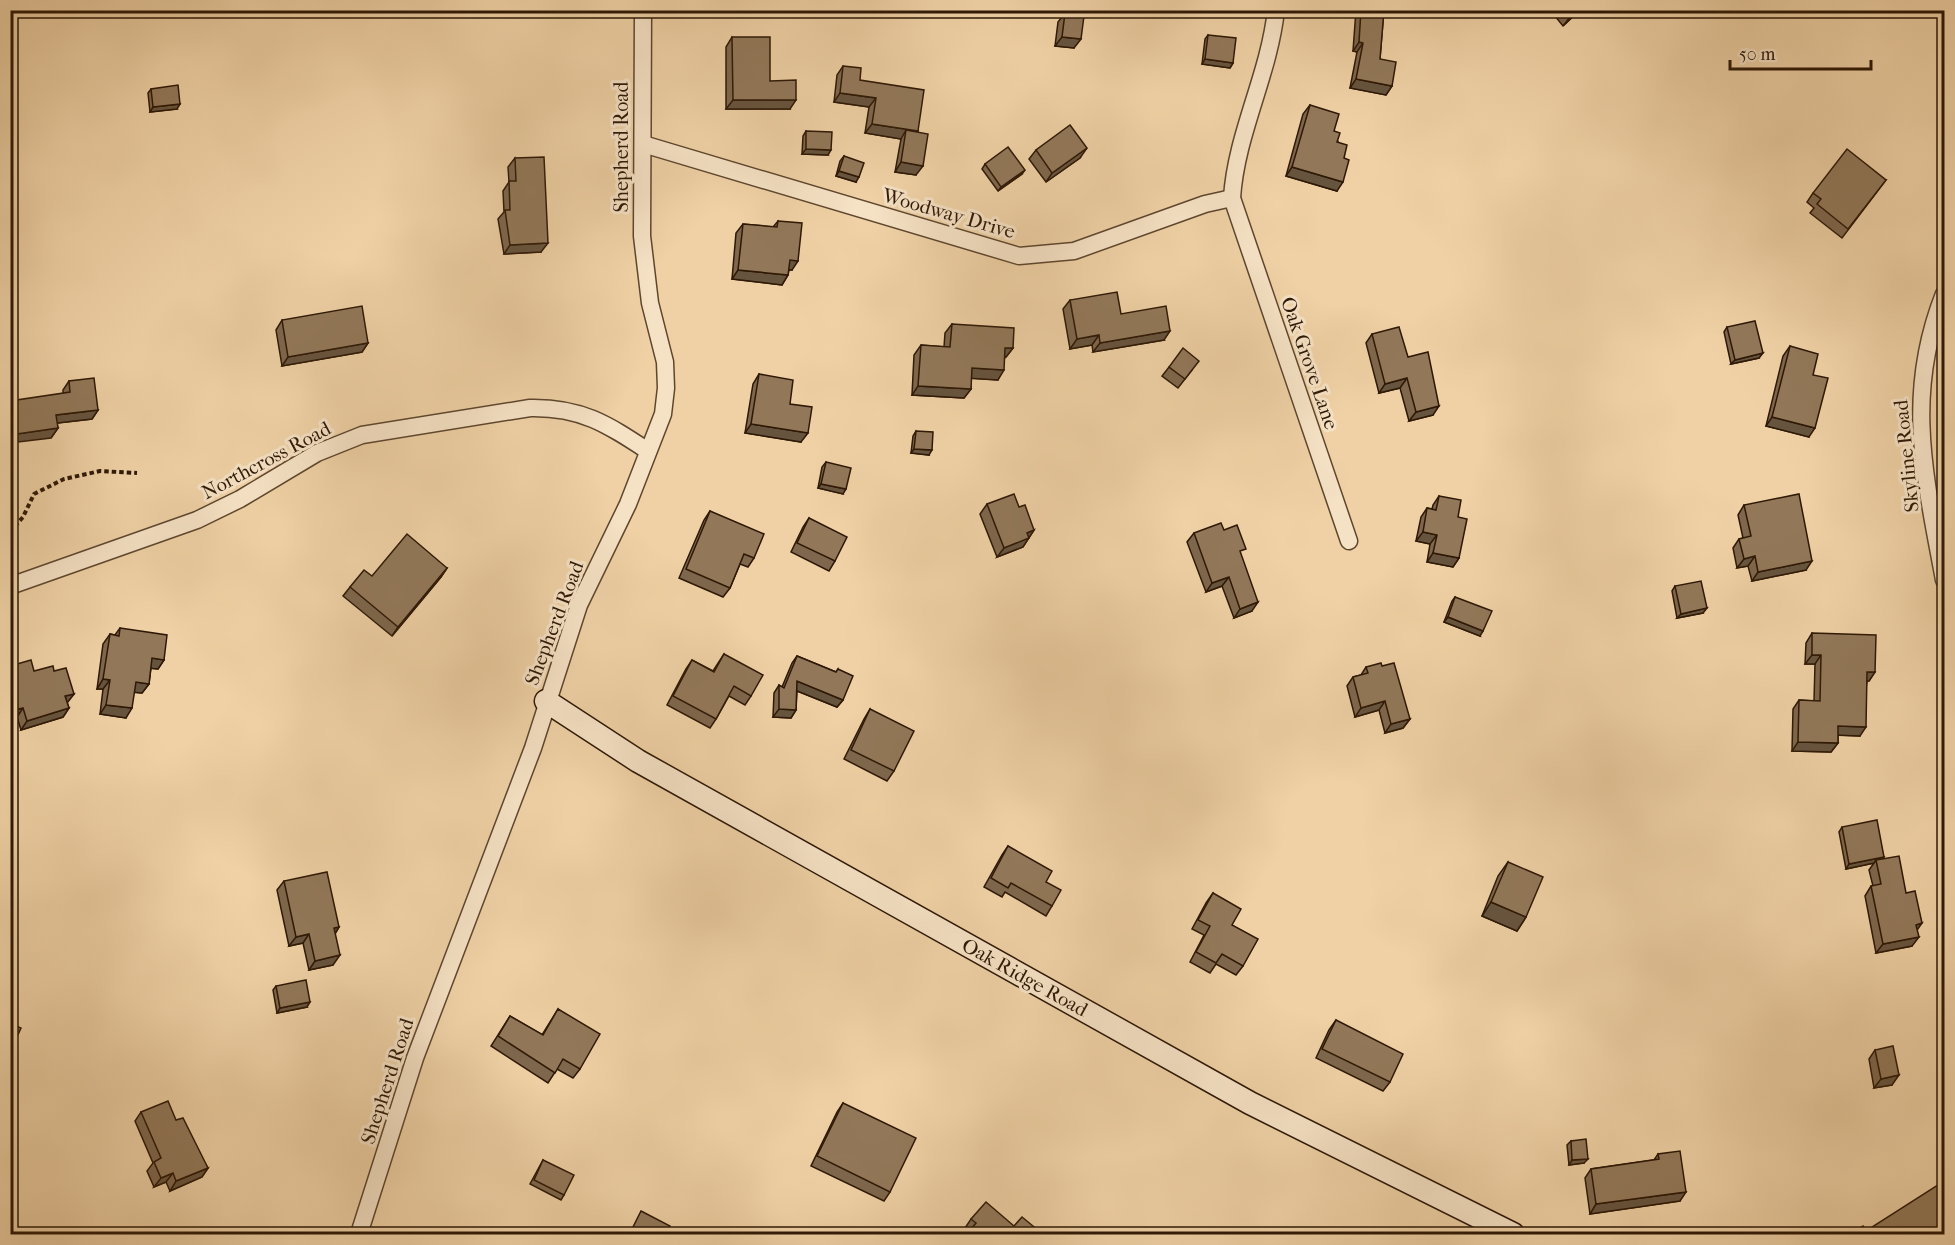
<svg xmlns="http://www.w3.org/2000/svg" width="1955" height="1245" viewBox="0 0 1955 1245" font-family="'IM FELL French Canon',serif">
	<rect width="100%" height="100%" fill="#efd1a5"/>
	<filter id="stains"><feTurbulence type="fractalNoise" baseFrequency=".00333" numOctaves="4"/><feColorMatrix values="0 0 0 0 .2 0 0 0 0 .09 0 0 0 0 .02 0 0 0 .5 -.17"/></filter>
	<radialGradient id="worn" r=".72"><stop offset=".6" stop-color="#630" stop-opacity="0"/><stop offset="1" stop-color="#630" stop-opacity=".3"/></radialGradient>
	<g fill="none" stroke-linecap="round" stroke-linejoin="round">
		<defs>
			<g id="street">
				<path d="M1276,10C1269,75 1236,134 1232,198L1349,541"/>
				<path d="M643,144L1019,256L1074,251L1205,204L1232,198"/>
				<path d="M1944,294C1904,395 1925,477 1944,580"/>
				<path d="M10,586L197,520L240,499L317,453L362,435L530,408C581,407 607,424 648,451"/>
				<path d="M359,1234L415,1058L533,748L579,605L628,504L663,414L666,388L665,362L650,303L642,236L643,10"/>
			</g>
			<path id="secondary" d="M546,701L638,761L1250,1103L1513,1234"/>
		</defs>
		<use href="#street" stroke="#5e462e" stroke-width="19"/>
		<use href="#secondary" stroke="#2e1806" stroke-width="25"/>
		<path stroke="#2e1806" stroke-width="4" stroke-dasharray="4.5 3" stroke-linecap="butt" d="M10,532L23,517L34,494L64,479L100,471L137,473"/>
		<use href="#street" stroke="#f5e1c4" stroke-width="16"/>
		<use href="#secondary" stroke="#f5e1c4" stroke-width="22"/>
	</g>
	<g fill="#7e674d" stroke="#2e1806" stroke-width="1.5">
		<path d="M1356,10H1384L1380,59L1392,86L1386,95L1350,88L1357,52L1353,51Z"/>
		<path d="M1550,10H1580L1563,26Z"/>
		<path d="M1065,13L1074,48L1055,46L1058,22Z"/>
		<path d="M1208,35L1233,63L1230,68L1202,64L1205,39Z"/>
		<path d="M732,37L770,81L790,109H726V47Z"/>
		<path d="M843,66L918,131L917,132L916,175L895,172L901,139L865,133L869,107L834,102L837,75Z"/>
		<path d="M151,89L177,109L150,112L148,93Z"/>
		<path d="M1310,105L1334,131L1344,158L1337,191L1286,176L1303,114Z"/>
		<path d="M806,131L828,155L802,154L803,136Z"/>
		<path d="M1036,150L1080,158L1046,182L1029,159Z"/>
		<path d="M844,156L856,182L836,176L840,161Z"/>
		<path d="M515,158L541,252L504,254L498,219L504,212L503,191L509,182L508,167Z"/>
		<path d="M985,164L1022,174L998,191L982,169Z"/>
		<path d="M1886,180L1842,238L1810,213L1814,208L1807,202L1813,193Z"/>
		<path d="M778,221L792,270H789L788,275L782,285L732,279L736,233L743,224L773,227Z"/>
		<path d="M1070,300L1121,314L1164,340L1093,352L1092,345L1070,349L1063,309Z"/>
		<path d="M282,320L368,343L362,352L282,366L276,330Z"/>
		<path d="M952,324L1013,348L1006,357H1005L998,380L971,378V389L964,398L912,395L914,355L921,345L944,347L945,333Z"/>
		<path d="M1727,327L1759,358L1731,364L1724,332Z"/>
		<path d="M1372,334L1408,357L1433,415L1409,421L1400,388L1379,393L1366,343Z"/>
		<path d="M1790,346L1813,375L1809,437L1766,426L1783,356Z"/>
		<path d="M1169,367L1192,370L1178,388L1162,376Z"/>
		<path d="M759,374L790,404L801,442L745,433L753,384Z"/>
		<path d="M69,381L98,410L92,419L57,423L58,428L51,438L63,393V390Z"/>
		<path d="M916,431L929,455L911,453L913,436Z"/>
		<path d="M826,462L843,494L818,488L822,467Z"/>
		<path d="M1439,496L1458,517L1459,558L1453,567L1427,562L1430,544L1416,541L1421,517L1427,508L1432,509L1433,505Z"/>
		<path d="M987,504L1019,507L1034,530L1023,547L997,557L980,514Z"/>
		<path d="M1744,505L1806,570L1752,581L1748,566L1737,568L1733,548L1739,539L1743,538L1738,515Z"/>
		<path d="M710,511L754,558L748,567L740,564L730,588L723,597L679,578L704,520Z"/>
		<path d="M809,518L835,561L829,571L791,552L803,527Z"/>
		<path d="M1224,530L1241,555L1252,611L1234,618L1222,586L1206,592L1187,542L1194,533Z"/>
		<path d="M447,568L441,577L392,636L343,596L350,587L372,576Z"/>
		<path d="M1675,586L1703,613L1677,618L1672,591Z"/>
		<path d="M1455,597L1480,636L1444,622L1452,601Z"/>
		<path d="M120,628L164,660L158,669L151,668L149,684L142,693L134,692L126,718L100,714L103,689H97L103,644L110,634L115,635Z"/>
		<path d="M1812,633L1875,672L1869,681H1867L1860,736L1838,735V743L1831,752L1792,751L1793,709L1799,700L1814,701L1815,664H1805L1806,643Z"/>
		<path d="M724,654L751,696L745,705L729,696L716,719L710,728L667,705L686,669L692,660L713,671Z"/>
		<path d="M797,656L836,672L838,669L843,700L837,707L797,691L796,710L791,718L773,717L774,693L779,685L782,687L792,663Z"/>
		<path d="M10,666L34,671H54L74,694L67,702L69,708L63,717L21,730L17,717L10,719Z"/>
		<path d="M1382,666L1410,719L1403,728L1385,733L1379,710L1355,717L1347,686L1353,677L1361,675L1366,667Z"/>
		<path d="M870,709L894,771L887,781L844,759L864,719Z"/>
		<path d="M1842,827L1883,859L1906,893L1917,930L1912,946L1876,953L1865,896L1871,886H1873L1869,870L1874,863L1846,869L1839,832Z"/>
		<path d="M1008,846L1046,882L1052,906L1046,916L1005,892L1002,897L984,887L1002,855Z"/>
		<path d="M1508,862L1526,917L1517,931L1482,916L1498,876Z"/>
		<path d="M284,881L339,927L335,934L333,965L309,970L303,943L289,946L277,890Z"/>
		<path d="M1213,893L1232,925L1243,966L1236,975L1216,964L1210,973L1190,962L1204,935L1192,929L1206,903Z"/>
		<path d="M276,986L307,1007L277,1013L273,990Z"/>
		<path d="M558,1009L580,1069L573,1078L557,1069L548,1083L491,1046L510,1016L542,1035Z"/>
		<path d="M1336,1020L1390,1082L1383,1091L1316,1058L1329,1030Z"/>
		<path d="M1875,1050L1892,1085L1874,1088L1869,1059Z"/>
		<path d="M843,1103L890,1192L884,1201L811,1166L837,1112Z"/>
		<path d="M141,1112L176,1120L208,1168L202,1177L170,1191L166,1182L154,1187L147,1171L153,1163L135,1121Z"/>
		<path d="M1571,1141L1584,1163L1569,1165L1567,1145Z"/>
		<path d="M1658,1154L1680,1201L1590,1214L1585,1178L1591,1169L1654,1160Z"/>
		<path d="M543,1160L564,1195L561,1200L530,1184Z"/>
		<path d="M971,1219L1014,1226L1037,1234H967L969,1232L965,1228Z"/>
	</g>
	<g fill="#66543e" stroke="#2e1806" stroke-width="1.5">
		<path d="M439,10H456L438,13Z"/>
		<path d="M1577,10H1580L1563,26L1570,17Z"/>
		<path d="M1062,37L1081,39L1074,48L1055,46Z"/>
		<path d="M1359,42L1363,43L1357,52L1353,51Z"/>
		<path d="M1205,59L1233,63L1230,68L1202,64Z"/>
		<path d="M1356,79L1392,86L1386,95L1350,88Z"/>
		<path d="M840,93L876,98L869,107L834,102Z"/>
		<path d="M733,100H796L790,109H726Z"/>
		<path d="M180,104L177,109L150,112L153,107Z"/>
		<path d="M872,124L918,131L911,140L906,130L901,139L865,133Z"/>
		<path d="M1087,148L1080,158L1046,182L1052,173Z"/>
		<path d="M806,149L831,150L828,155L802,154Z"/>
		<path d="M901,162L923,166L916,175L895,172Z"/>
		<path d="M1292,167L1343,182L1337,191L1286,176Z"/>
		<path d="M1025,170L1022,174L998,191L1001,187Z"/>
		<path d="M839,171L859,177L856,182L836,176Z"/>
		<path d="M548,243L541,252L504,254L510,245Z"/>
		<path d="M790,260L798,261L792,270L783,269Z"/>
		<path d="M738,270L788,275L782,285L732,279Z"/>
		<path d="M1170,331L1164,340L1093,352L1100,343Z"/>
		<path d="M1099,335L1092,345L1070,349L1077,339Z"/>
		<path d="M368,343L362,352L282,366L288,357Z"/>
		<path d="M1005,348H1013L1006,357H999Z"/>
		<path d="M1763,353L1759,358L1731,364L1735,360Z"/>
		<path d="M972,368L1004,370L998,380L965,378Z"/>
		<path d="M1407,378L1400,388L1379,393L1385,384Z"/>
		<path d="M918,386L971,389L964,398L912,395Z"/>
		<path d="M1439,406L1433,415L1409,421L1416,412Z"/>
		<path d="M98,410L92,419L49,424L56,415Z"/>
		<path d="M1772,417L1815,428L1809,437L1766,426Z"/>
		<path d="M751,424L808,433L801,442L745,433Z"/>
		<path d="M58,428L51,438L10,443V435Z"/>
		<path d="M914,449L932,450L929,455L911,453Z"/>
		<path d="M821,484L846,489L843,494L818,488Z"/>
		<path d="M1034,530L1023,547L997,557L1004,548L1027,533Z"/>
		<path d="M1423,532L1437,535L1430,544L1416,541Z"/>
		<path d="M1433,553L1459,558L1453,567L1427,562Z"/>
		<path d="M1755,556L1748,566L1737,568L1744,559Z"/>
		<path d="M1812,561L1806,570L1752,581L1758,572Z"/>
		<path d="M447,568L441,577L392,636L398,627Z"/>
		<path d="M1229,577L1222,586L1206,592L1212,583Z"/>
		<path d="M1258,602L1252,611L1234,618L1240,609Z"/>
		<path d="M1707,608L1703,613L1677,618L1681,614Z"/>
		<path d="M1448,617L1483,631L1480,636L1444,622Z"/>
		<path d="M1812,655H1821L1815,664H1805Z"/>
		<path d="M152,658L164,660L158,669L146,668Z"/>
		<path d="M1867,672H1875L1869,681H1860Z"/>
		<path d="M103,679L110,680L103,689H97Z"/>
		<path d="M797,681L843,700L837,707L792,689Z"/>
		<path d="M136,682L149,684L142,693L129,692Z"/>
		<path d="M74,694L67,703L65,696Z"/>
		<path d="M1385,701L1379,710L1355,717L1361,708Z"/>
		<path d="M106,705L132,708L126,718L100,714Z"/>
		<path d="M23,708L17,717L10,719V717L15,710Z"/>
		<path d="M69,708L63,717L21,730L27,721Z"/>
		<path d="M779,709L796,710L791,718L773,717Z"/>
		<path d="M1410,719L1403,728L1385,733L1391,724Z"/>
		<path d="M1838,726L1866,727L1860,736L1832,735Z"/>
		<path d="M1798,742L1838,743L1831,752L1792,751Z"/>
		<path d="M1884,857L1881,862L1876,860L1874,863L1846,869L1849,864Z"/>
		<path d="M1491,902L1526,917L1517,931L1482,916Z"/>
		<path d="M1922,923L1915,933L1916,925Z"/>
		<path d="M339,927L333,937L334,928Z"/>
		<path d="M309,934L303,943L289,946L296,937Z"/>
		<path d="M1919,937L1912,946L1876,953L1883,944Z"/>
		<path d="M340,955L333,965L309,970L315,961Z"/>
		<path d="M310,1002L307,1007L277,1013L280,1008Z"/>
		<path d="M1899,1075L1892,1085L1874,1088L1881,1079Z"/>
		<path d="M1588,1159L1584,1163L1569,1165L1572,1160Z"/>
		<path d="M208,1168L202,1177L170,1191L176,1181Z"/>
		<path d="M173,1173L166,1182L154,1187L161,1178Z"/>
		<path d="M1686,1192L1680,1201L1590,1214L1596,1204Z"/>
		<path d="M1944,1227V1231L1939,1234H1933Z"/>
	</g>
	<g fill="#927859" stroke="#2e1806" stroke-width="1.5">
		<path d="M1361,10H1384L1380,59L1396,62L1392,86L1356,79L1363,43L1359,42Z"/>
		<path d="M1564,10H1577L1570,17Z"/>
		<path d="M1065,13L1084,16L1081,39L1062,37Z"/>
		<path d="M1208,35L1236,38L1233,63L1205,59Z"/>
		<path d="M732,37H770V81L796,80V100H733Z"/>
		<path d="M843,66L861,68L860,80L924,90L918,131L872,124L876,98L840,93Z"/>
		<path d="M178,85L180,104L153,107L151,89Z"/>
		<path d="M1310,105L1339,114L1334,131L1340,133L1337,142L1347,145L1344,158L1349,160L1343,182L1292,167Z"/>
		<path d="M1070,125L1087,148L1052,173L1036,150Z"/>
		<path d="M906,130L928,134L923,166L901,162Z"/>
		<path d="M806,131L832,132L831,150L806,149Z"/>
		<path d="M1008,147L1025,170L1001,187L985,164Z"/>
		<path d="M1847,149L1886,180L1848,229L1817,204L1821,199L1813,193Z"/>
		<path d="M844,156L864,163L859,177L839,171Z"/>
		<path d="M544,157L548,243L510,245L505,210H510L509,181H516L515,158Z"/>
		<path d="M778,221L802,223L798,261L790,260L788,275L738,270L743,224L777,227Z"/>
		<path d="M1117,292L1121,314L1166,306L1170,331L1100,343L1099,335L1077,339L1070,300Z"/>
		<path d="M362,306L368,343L288,357L282,320Z"/>
		<path d="M1755,321L1763,353L1735,360L1727,327Z"/>
		<path d="M952,324L1014,328L1013,348H1005L1004,370L972,368L971,389L918,386L921,345L950,347Z"/>
		<path d="M1399,327L1408,357L1428,352L1439,406L1416,412L1407,378L1385,384L1372,334Z"/>
		<path d="M1790,346L1818,354L1813,375L1828,378L1815,428L1772,417Z"/>
		<path d="M1183,348L1199,361L1185,379L1169,367Z"/>
		<path d="M759,374L793,380L790,404L812,407L808,433L751,424Z"/>
		<path d="M94,378L98,410L56,415L58,428L10,435V401L70,392L69,381Z"/>
		<path d="M916,431L933,432L932,450L914,449Z"/>
		<path d="M826,462L851,468L846,489L821,484Z"/>
		<path d="M1014,494L1019,507L1025,505L1034,530L1027,533L1029,538L1004,548L987,504Z"/>
		<path d="M1799,494L1812,561L1758,572L1755,556L1744,559L1739,539L1751,536L1744,505Z"/>
		<path d="M1439,496L1461,500L1458,517L1467,519L1459,558L1433,553L1437,535L1423,532L1427,508L1436,510Z"/>
		<path d="M710,511L764,534L754,558L744,554L730,588L686,569Z"/>
		<path d="M809,518L847,537L835,561L797,543Z"/>
		<path d="M1221,523L1224,530L1237,525L1246,549L1240,551L1258,602L1240,609L1229,577L1212,583L1194,533Z"/>
		<path d="M407,534L447,568L398,627L350,587L364,570L372,576Z"/>
		<path d="M1701,581L1707,608L1681,614L1675,586Z"/>
		<path d="M1455,597L1492,611L1483,631L1448,617Z"/>
		<path d="M120,628L167,635L164,660L152,658L149,684L136,682L132,708L106,705L110,680L103,679L110,634L119,636Z"/>
		<path d="M1812,633L1876,635L1875,672H1867L1866,727L1838,726V743L1798,742L1799,700L1820,701L1821,655H1812Z"/>
		<path d="M724,654L763,675L751,696L734,686L716,719L673,696L692,660L714,672Z"/>
		<path d="M797,656L836,672L838,669L853,676L843,700L797,681L796,710L779,709V685L784,688Z"/>
		<path d="M31,660L34,671L53,666L54,671L66,668L74,694L65,696L69,708L27,721L23,708L15,710L10,694V666Z"/>
		<path d="M1381,663L1382,666L1394,663L1410,719L1391,724L1385,701L1361,708L1353,677L1368,673L1366,667Z"/>
		<path d="M870,709L914,731L894,771L851,750Z"/>
		<path d="M1877,820L1884,857L1849,864L1842,827Z"/>
		<path d="M1008,846L1052,871L1046,882L1061,890L1052,906L1011,883L1008,888L991,878Z"/>
		<path d="M1899,856L1906,893L1915,891L1922,923L1916,925L1919,937L1883,944L1871,886L1881,884L1876,860Z"/>
		<path d="M1508,862L1543,877L1526,917L1491,902Z"/>
		<path d="M327,872L339,927L334,928L340,955L315,961L309,934L296,937L284,881Z"/>
		<path d="M1213,893L1241,909L1232,925L1258,939L1243,966L1222,954L1216,963L1196,952L1210,926L1198,920Z"/>
		<path d="M306,980L310,1002L280,1008L276,986Z"/>
		<path d="M558,1009L600,1034L580,1069L563,1059L555,1073L498,1036L510,1016L543,1035Z"/>
		<path d="M1336,1020L1403,1054L1390,1082L1322,1049Z"/>
		<path d="M10,1023L21,1028L10,1052Z"/>
		<path d="M1893,1046L1899,1075L1881,1079L1875,1050Z"/>
		<path d="M168,1101L176,1120L183,1118L208,1168L176,1181L173,1173L161,1178L154,1162L161,1158L141,1112Z"/>
		<path d="M843,1103L916,1138L890,1192L817,1156Z"/>
		<path d="M1586,1139L1588,1159L1572,1160L1571,1141Z"/>
		<path d="M1680,1151L1686,1192L1596,1204L1591,1169L1659,1159L1658,1154Z"/>
		<path d="M543,1160L574,1175L564,1195L534,1180Z"/>
		<path d="M1944,1181V1227L1933,1234H1850L1863,1226L1866,1231Z"/>
		<path d="M986,1202L1014,1226L1022,1217L1039,1231L1036,1234H967L976,1223L971,1219Z"/>
		<path d="M641,1211L670,1226L665,1234H632L630,1233Z"/>
	</g>
	<g text-anchor="middle" stroke-width="6" stroke-linejoin="round" paint-order="stroke">
		<g font-size="20" fill="#2e1806" stroke="#f5e1c4">
			<text transform="translate(621 147) rotate(-90)" y="7">Shepherd Road</text>
			<text transform="translate(949 213) rotate(16)" y="7">Woodway Drive</text>
			<text transform="translate(1310 363) rotate(71)" y="7">Oak Grove Lane</text>
			<text transform="translate(1906 456) rotate(-96)" y="7">Skyline Road</text>
			<text transform="translate(266 460) rotate(-28)" y="7">Northcross Road</text>
			<text transform="translate(554 623) rotate(-69)" y="7">Shepherd Road</text>
			<text transform="translate(1025 977) rotate(29)" y="7">Oak Ridge Road</text>
			<text transform="translate(387 1081) rotate(-72)" y="7">Shepherd Road</text>
		</g>
	</g>
	<rect width="1955" height="1245" fill="none" stroke="#efd1a5" stroke-width="36"/>
	<rect x="12" y="12" width="1931" height="1221" fill="none" stroke="#2e1806" stroke-width="3"/>
	<rect x="18" y="18" width="1919" height="1209" fill="none" stroke="#2e1806" stroke-width="1.5"/>
	<path d="M1730 60v9h141v-9" fill="none" stroke="#2e1806" stroke-width="3"/>
	<text x="1739" y="60" font-size="18" fill="#2e1806" stroke="#f5e1c4" stroke-width="4.5" paint-order="stroke">50 m</text>
	<rect width="100%" height="100%" filter="url(#stains)"/>
	<rect width="100%" height="100%" fill="url(#worn)"/>
</svg>
